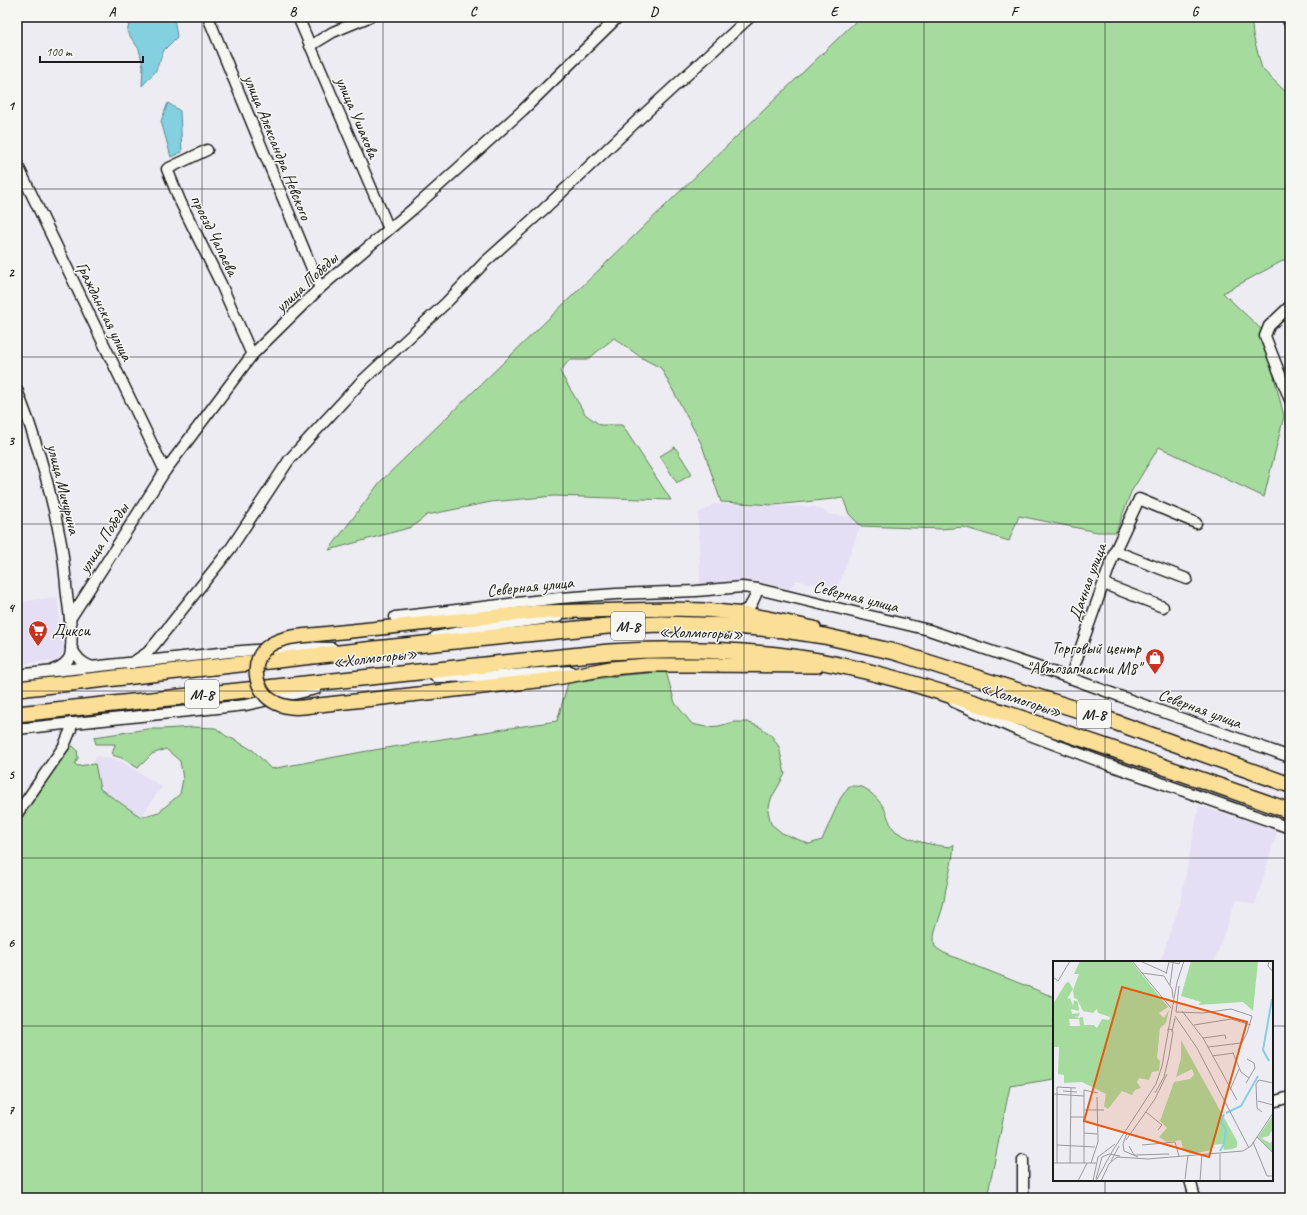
<svg xmlns="http://www.w3.org/2000/svg" width="1307" height="1215" viewBox="0 0 1307 1215" font-family="Caveat,sans-serif">
	<rect width="100%" height="100%" fill="#eeecf3"/>
	<filter id="ink" filterUnits="userSpaceOnUse"><feTurbulence type="fractalNoise" baseFrequency=".025" numOctaves="2"/><feDisplacementMap in="SourceGraphic" scale="8" xChannelSelector="R" yChannelSelector="G"/><feConvolveMatrix kernelMatrix="1 2 1 2 8 2 1 2 1" color-interpolation-filters="sRGB"/></filter>
	<g filter="url(#ink)">
		<g fill="#e4dff4">
			<path d="M713,504L816,507L829,514L859,518V529L837,590L796,580L791,588L788,590L776,586L758,581H742L704,585L700,584L698,513L707,509Z"/>
			<path d="M57,597L64,652L58,660L17,665V602Z"/>
			<path d="M97,756L121,761L162,787L141,817L100,789L94,760Z"/>
			<path d="M1199,806L1257,824L1277,832L1255,905L1236,899L1214,962H1160L1180,903Z"/>
		</g>
		<g fill="#a6db9e" stroke="#617c5d">
			<path d="M860,17H1251L1253,35L1262,69L1290,96V257L1223,293L1262,330L1284,416L1264,497L1159,447L1131,492L1116,532H1097L1019,516L1009,541L963,527L942,529L861,526L849,514L843,498L774,505L721,502L702,445L661,368L642,358L614,338L587,360H569L560,372L585,414L600,425H622L671,500L554,496L491,502L427,515L412,527L329,550L380,482Z"/>
			<path d="M675,447L692,474L677,483L660,456Z"/>
			<path d="M666,672L675,703L692,724L706,727L719,726L733,722H747L760,727L771,735L779,747L785,774L771,799L768,811L771,824L782,833L809,844L822,840L840,799L849,786C853,786 858,786 862,787C867,788 881,802 884,808C888,815 889,826 897,832C912,842 933,845 950,847L954,844C953,858 950,871 947,884C945,891 945,898 943,906C940,920 931,932 935,947L944,953L1054,997V1079L1010,1086L987,1198H17V823L49,778L68,747L73,746L77,750L78,758L75,764L77,766L95,764L100,789L141,817L159,812L180,794L183,779L180,761L166,749L152,754L138,768L122,758L112,755L115,744H96L94,737L148,729H162L193,727L216,728L226,736L235,740L254,751L271,769L362,752L510,728L557,721L568,683L624,675Z"/>
		</g>
		<g fill="#83d1e0" stroke="#5a8992">
			<path d="M131,17H174L177,37L164,50L155,72L142,86L143,66L139,49L127,32Z"/>
			<path d="M168,103L180,111L182,152L171,157L161,121Z"/>
		</g>
		<g fill="none" stroke-linecap="round" stroke-linejoin="round">
			<defs>
				<g id="minor">
					<path d="M208,17L320,288"/>
					<path d="M298,17L389,229"/>
					<path d="M310,46L333,32L369,17"/>
					<path d="M207,150L167,169L180,201L221,284L252,355"/>
					<path d="M17,164L165,471"/>
					<path d="M1290,306L1269,326L1265,336L1290,400"/>
					<path d="M17,390C36,438 50,487 60,538C64,557 65,576 67,595C69,612 74,639 70,656C68,662 61,667 55,669"/>
					<path d="M1115,551L1187,579"/>
					<path d="M1104,584L1163,607"/>
					<path d="M737,613C751,610 753,602 758,589"/>
					<path d="M395,617L560,598L616,594L696,591L742,587L758,589L929,630L1070,678L1166,713L1290,757"/>
					<path d="M70,619L165,471L252,355L320,288L413,209L523,110L618,17"/>
					<path d="M435,637L490,626L558,617"/>
					<path d="M71,647C76,657 81,663 92,667"/>
					<path d="M132,663L147,653L155,644L231,548L289,460L361,382L446,303L485,262L543,210L639,119L750,17"/>
					<path d="M17,675L229,652L293,647L332,648"/>
					<path d="M436,677L496,676L570,671"/>
					<path d="M1070,678L1115,551L1139,499L1196,523"/>
					<path d="M954,702L1019,731L1107,764L1290,828"/>
					<path d="M17,729L246,705L316,689"/>
					<path d="M17,814L64,746L71,729V723"/>
					<path d="M1272,1102L1290,1097"/>
					<path d="M1023,1160V1198"/>
					<path d="M1190,1180L1195,1198"/>
				</g>
				<g id="major">
					<path d="M1289,17L1290,21"/>
					<path d="M312,635L538,612L670,609L705,610L744,614L768,618L814,628"/>
					<path d="M319,705L546,680L611,668L647,665H692L817,666"/>
				</g>
				<g id="highway">
					<path d="M17,689L384,648L608,626L661,624L733,626L784,630L824,636L895,652L1098,716L1290,785"/>
					<path d="M17,714L609,652C671,648 732,649 793,657C867,667 938,691 1008,714C1103,745 1196,778 1290,811"/>
				</g>
			</defs>
			<use href="#minor" stroke="#1c1c1c" stroke-width="13"/>
			<use href="#major" stroke="#1c1c1c" stroke-width="16"/>
			<use href="#highway" stroke="#1c1c1c" stroke-width="18"/>
			<use href="#minor" stroke="#f6f6f2" stroke-width="10"/>
			<use href="#major" stroke="#fbdf96" stroke-width="13"/>
			<use href="#highway" stroke="#fbdf96" stroke-width="15"/>
			<defs>
				<path id="major-bridge" d="M312,635C298,636 283,637 270,645C248,659 254,693 276,703C290,710 305,707 319,705"/>
			</defs>
			<use href="#major-bridge" stroke="#1c1c1c" stroke-width="16" stroke-linecap="butt"/>
			<use href="#major-bridge" stroke="#fbdf96" stroke-width="13"/>
		</g>
	</g>
	<path fill="none" stroke="#1c1c1c" stroke-width="1" stroke-opacity="0.55" d="M202,17V1198M383,17V1198M563,17V1198M744,17V1198M924,17V1198M1105,17V962M17,189H1290M17,357H1290M17,524H1290M17,691H1290M17,858H1290M17,1026H1054M1272,1026H1290M1105,1180V1198"/>
	<defs>
		<symbol id="supermarket-pin" viewBox="-11 -11 22 30"><path d="M0 17L-7.5 6A9.5 9.5 0 1 1 7.5 6Z" fill="#c8321e" stroke="#f6f6f2"/><path d="M-6-5.5h2.5l.6 2H6L4.5 2H-2.5L-4.4-4H-6ZM-1.5 3.2a1.3 1.3 0 1 0 .1 0ZM3 3.2a1.3 1.3 0 1 0 .1 0Z" fill="#fff"/></symbol>
		<symbol id="shop-pin" viewBox="-11 -11 22 30"><path d="M0 17L-7.5 6A9.5 9.5 0 1 1 7.5 6Z" fill="#c8321e" stroke="#f6f6f2"/><path d="M-5-2.5h2.3a2.7 3.5 0 0 1 5.4 0H5L5.5 6h-11ZM-1.5-2.5h3a1.5 2.3 0 0 0-3 0Z" fill="#fff"/></symbol>
	</defs>
	<g fill-rule="evenodd">
		<use href="#supermarket-pin" x="27" y="619" width="22" height="30"/>
		<use href="#shop-pin" x="1144" y="647" width="22" height="30"/>
	</g>
	<g text-anchor="middle" stroke-width="3" stroke-linejoin="round" paint-order="stroke">
		<g fill="#f6f6f2" stroke="#5d5d5c" stroke-width="1">
			<rect x="611" y="612" width="34" height="28" rx="3"/>
			<rect x="185" y="680" width="34" height="28" rx="3"/>
			<rect x="1077" y="700" width="34" height="28" rx="3"/>
		</g>
		<g font-size="16" font-weight="bold" fill="#1c1c1c">
			<text x="628" y="632">М-8</text>
			<text x="202" y="700">М-8</text>
			<text x="1094" y="720">М-8</text>
		</g>
		<g font-size="17" fill="#1c1c1c" stroke="#f6f6f2">
			<text transform="translate(358 117) rotate(67)" y="6">улица Ушакова</text>
			<text transform="translate(278 147) rotate(68)" y="6">улица Александра Невского</text>
			<text transform="translate(215 235) rotate(64)" y="6">проезд Чапаева</text>
			<text transform="translate(306 282) rotate(-43)" y="6">улица Победы</text>
			<text transform="translate(105 311) rotate(64)" y="6">Гражданская улица</text>
			<text transform="translate(64 489) rotate(76)" y="6">улица Мичурина</text>
			<text transform="translate(103 538) rotate(-58)" y="6">улица Победы</text>
			<text transform="translate(1087 582) rotate(-70)" y="6">Дачная улица</text>
			<text transform="translate(530 586) rotate(-6)" y="6">Северная улица</text>
			<text transform="translate(856 596) rotate(14)" y="6">Северная улица</text>
			<text transform="translate(701 632) rotate(2)" y="6">«Холмогоры»</text>
			<text transform="translate(375 657) rotate(-6)" y="6">«Холмогоры»</text>
			<text transform="translate(1021 699) rotate(18)" y="6">«Холмогоры»</text>
			<text transform="translate(1200 708) rotate(20)" y="6">Северная улица</text>
		</g>
		<g font-size="17" fill="#1c1c1c" stroke="#f6f6f2" text-anchor="start">
			<text x="52" y="636">Дикси</text>
			<text x="1141" y="654" text-anchor="end">Торговый центр<tspan x="1141" dy="20">"Автозапчасти М8"</tspan></text>
		</g>
	</g>
	<g transform="translate(1053 961)">
		<rect width="220" height="220" fill="#eeecf3"/>
		<path d="M27,0H78L115,46L106,52L111,57L116,49L113,62L107,67L104,97L107,100L106,110L99,111L96,119L86,117L84,121L88,127L82,129L79,134L69,130L55,148L51,145L53,133L29,121L11,122V114L5,113L6,86H0V43L13,22L16,21L20,28L14,38L17,37L20,45L21,39L25,41L26,50L18,48L19,53L27,52L25,56L22,55L25,57L30,56L31,64H41L44,67L49,58L56,59L57,56L45,52L44,48L40,52L30,50L24,38L21,37L20,29L26,13H21ZM16,58H26L27,65H17ZM138,0H205L200,50L190,41L145,44L148,41L128,35ZM128,79L184,180V186L179,188L171,189L170,183L159,184V189L137,193L130,189L128,179L114,181L106,176L114,167L107,160L121,121L137,118L141,114L139,108L123,116L128,97ZM220,154V173L218,170L216,175L208,177L217,182L220,179V192L205,176Z" fill="#a6db9e" fill-rule="evenodd"/>
		<path fill="none" stroke="#83d1e0" stroke-width="2" d="M216,100L210,89L219,38M173,152L188,145L205,115M167,190L171,183L173,168L168,161L171,153"/>
		<path fill="none" stroke="#9a999d" stroke-width="1" d="M79,0L118,47M87,0L114,12M114,0L126,3L127,0M216,0L215,5L220,11M89,12L111,15L119,28L120,37M113,13L116,1M0,16L5,20L17,0M117,24L120,2M129,50L150,77L184,139M123,51L150,52L178,48L199,55L194,72L185,89L187,91M123,51L126,25M122,55L144,87L196,187M141,64L178,58L198,64M119,71L122,57M150,77L172,74L173,78M155,86L188,82M180,92L188,111L196,117M159,95L181,92M193,122L202,107L201,102L194,98M177,129L186,108M10,130L24,131M102,132L111,116L116,95L120,71L118,68L114,69M0,133L31,135M205,140L220,144M31,149H51M93,151L109,164L105,169M209,151L204,147L203,123L206,119L220,122M18,156H31M31,172L44,173M74,172L70,183L71,190L85,196M204,176L220,192M73,179L102,138L114,113M200,181L214,215H220M4,184L42,186M89,184L122,181L126,195M76,185L81,194L116,193M167,193V220M58,200L66,185M0,202H43M4,202V126L23,127M17,202L18,127M31,202V129L45,132M38,202L45,181L44,136M43,218L49,196L56,193L67,195M132,218L135,194M25,220L34,202M40,220L45,196L62,183M43,220L60,189L103,123L109,105L124,21L131,0M48,220L56,203L64,196L95,198L190,190L198,185L220,152M147,220L149,193"/>
		<path fill="#e8590c" fill-opacity="0.15" stroke="#e8590c" stroke-width="2" d="M69,26L194,61L156,196L31,160Z"/>
		<rect width="220" height="220" fill="none" stroke="#1c1c1c" stroke-width="2"/>
	</g>
	<rect width="1307" height="1215" fill="none" stroke="#f6f6f2" stroke-width="44"/>
	<path d="M40 56v6h103v-6" fill="none" stroke="#1c1c1c" stroke-width="2"/>
	<text x="46" y="56" font-size="12" fill="#1c1c1c" stroke="#f6f6f2" stroke-width="3" paint-order="stroke">100 m</text>
	<rect x="22" y="22" width="1263" height="1171" fill="none" stroke="#1c1c1c" stroke-width="1.5"/>
	<g font-size="13" text-anchor="middle" font-weight="bold" fill="#1c1c1c">
		<text x="112" y="16">A</text>
		<text x="293" y="16">B</text>
		<text x="473" y="16">C</text>
		<text x="654" y="16">D</text>
		<text x="834" y="16">E</text>
		<text x="1014" y="16">F</text>
		<text x="1195" y="16">G</text>
		<text x="11" y="110">1</text>
		<text x="11" y="277">2</text>
		<text x="11" y="445">3</text>
		<text x="11" y="612">4</text>
		<text x="11" y="779">5</text>
		<text x="11" y="947">6</text>
		<text x="11" y="1114">7</text>
	</g>
</svg>
